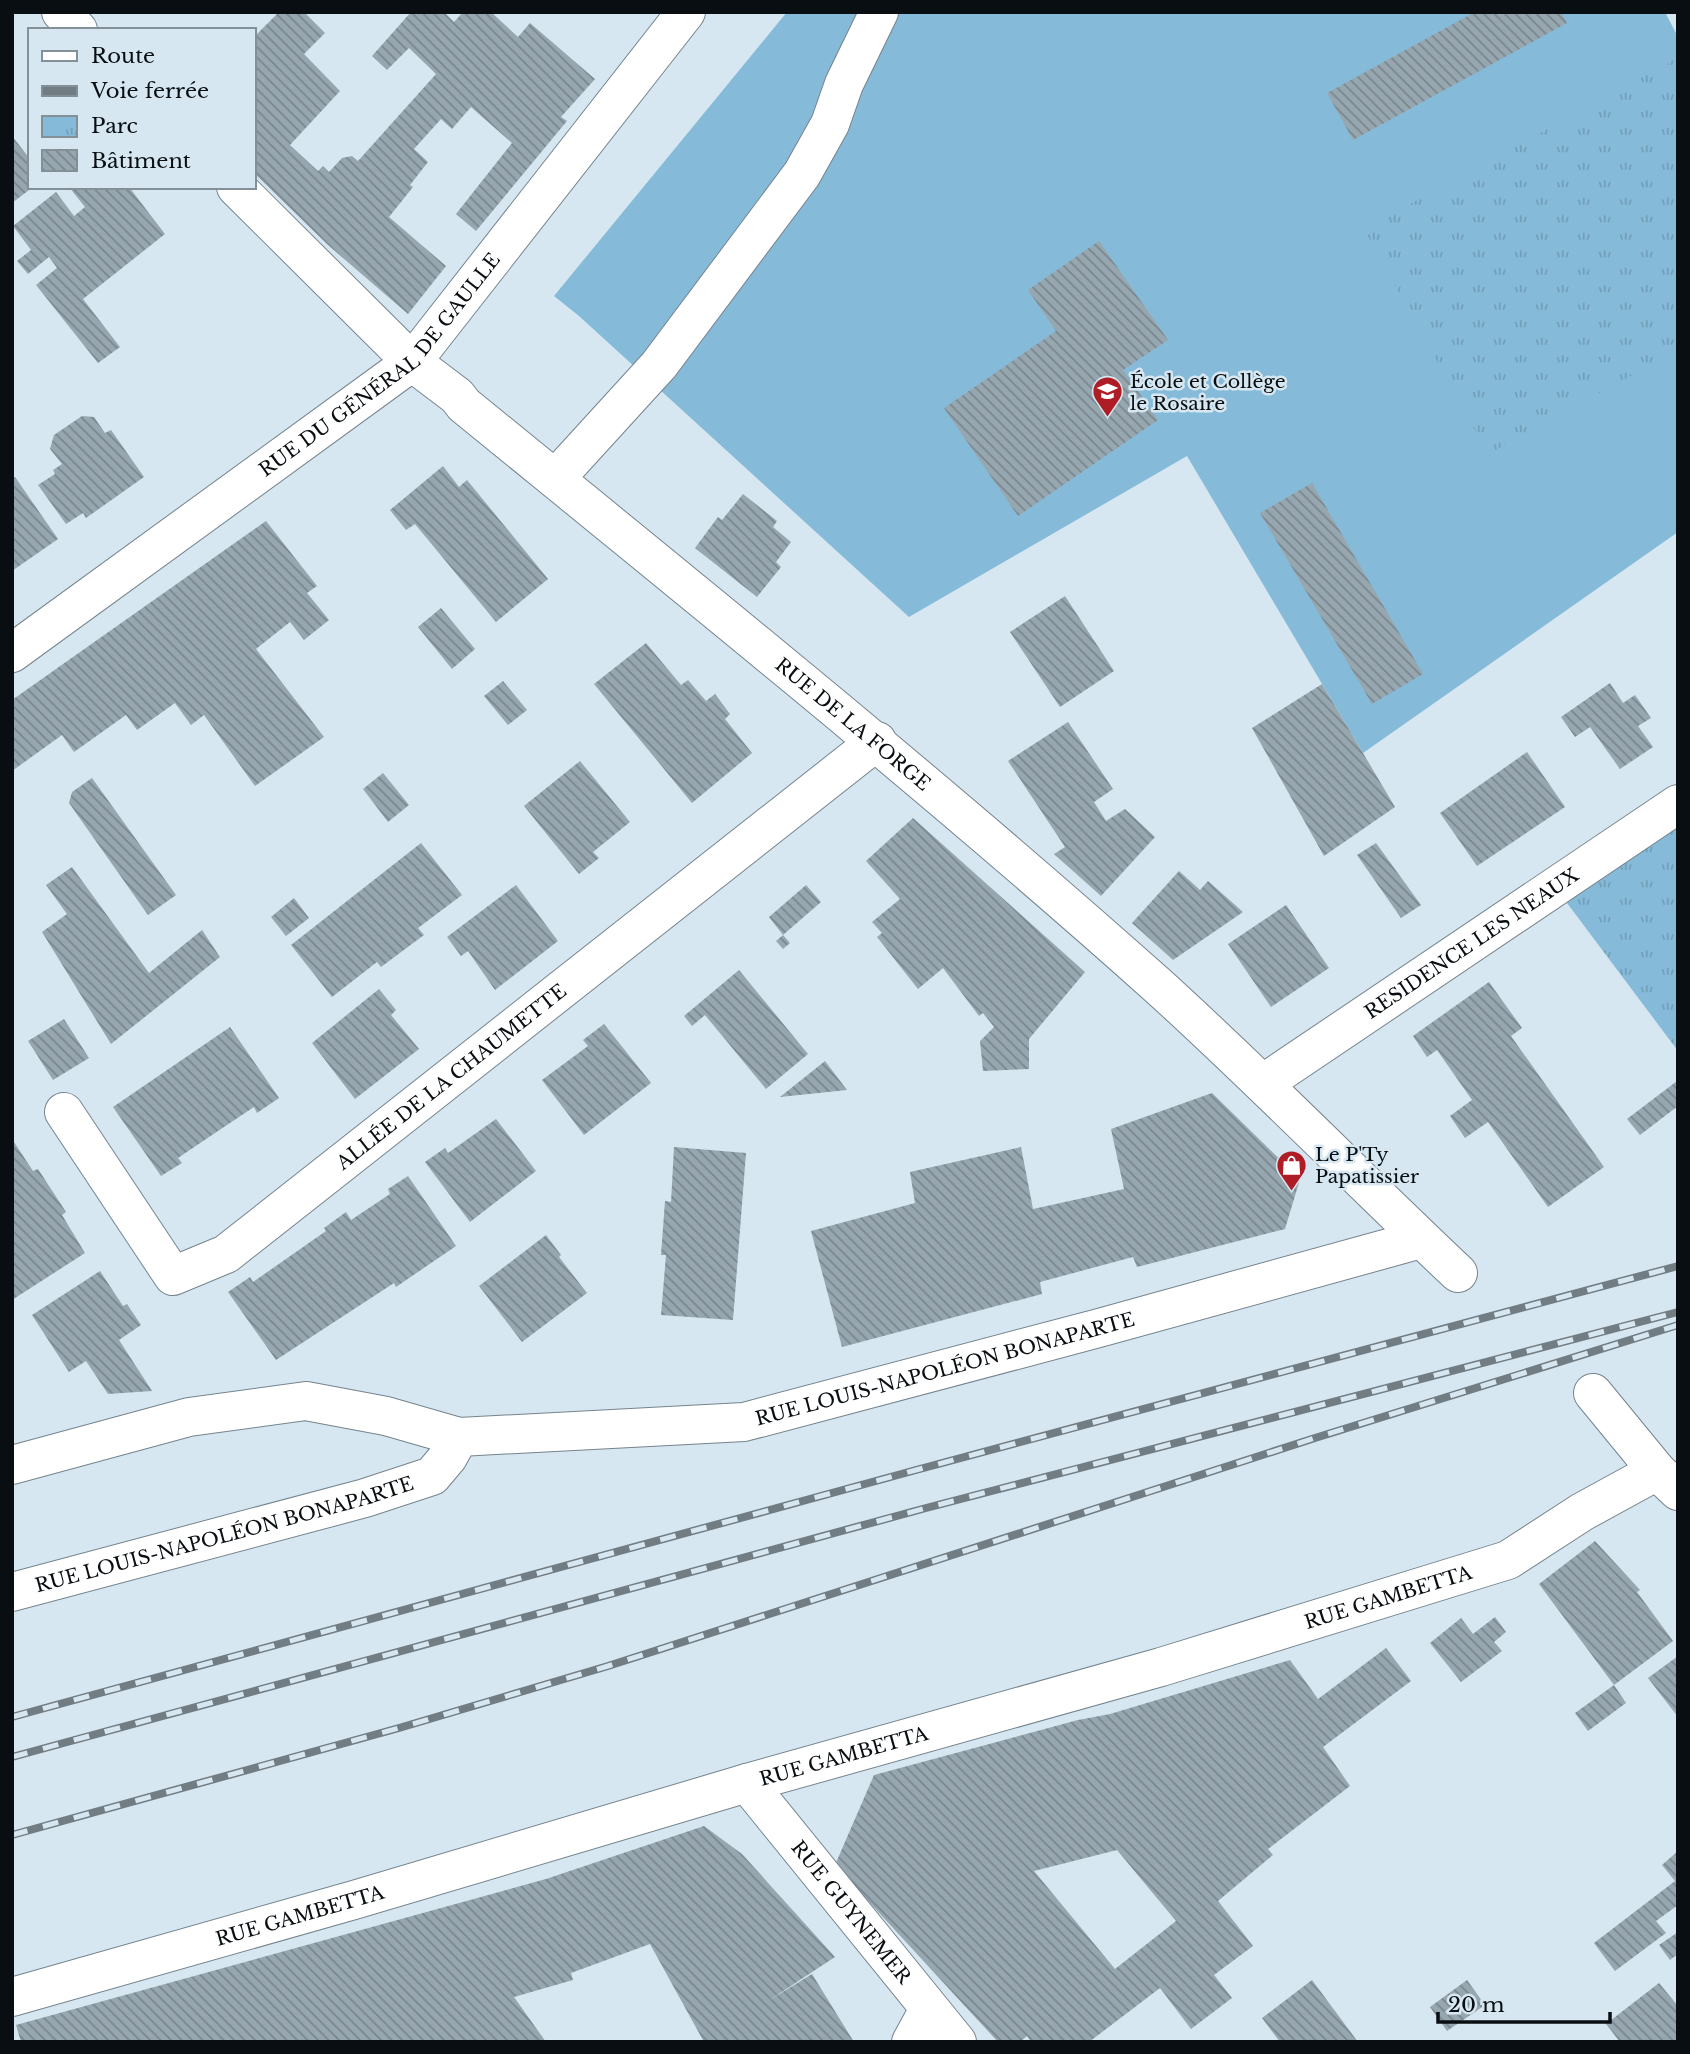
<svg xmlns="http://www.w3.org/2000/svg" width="1690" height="2054" viewBox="0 0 1690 2054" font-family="'Libre Baskerville',serif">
	<defs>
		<pattern id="park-tufts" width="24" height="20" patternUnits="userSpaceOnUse" patternTransform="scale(1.75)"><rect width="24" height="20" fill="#86bad9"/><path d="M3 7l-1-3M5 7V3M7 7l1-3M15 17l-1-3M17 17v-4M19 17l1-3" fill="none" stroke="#729fb9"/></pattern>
		<pattern id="building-back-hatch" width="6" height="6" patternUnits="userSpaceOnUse" patternTransform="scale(1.75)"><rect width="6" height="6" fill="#97a7b0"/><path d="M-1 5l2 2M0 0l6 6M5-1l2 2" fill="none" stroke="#79868e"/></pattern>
	</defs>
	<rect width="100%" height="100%" fill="#d6e7f1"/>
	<path fill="#86bad9" d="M787,12H1665L1678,37V532L1363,753L1187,456L909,617L579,316L554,296Z"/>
	<g fill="url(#park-tufts)">
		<path d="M1678,58V350L1488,454L1364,229Z"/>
		<path d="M1678,804V1051L1555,887Z"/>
	</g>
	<g fill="url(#building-back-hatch)" fill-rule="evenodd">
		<path d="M279,12H304L325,33L304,54L340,91L290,145L318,171L323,166L329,172L342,158L352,156L358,161L436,74L409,48L387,70L372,56L411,12H444L454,22L463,12H491L518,37L530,23L595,79L561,117L567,121L476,231L456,214L512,143L471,107L452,129L441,119L414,149L428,162L410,185L413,187L389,217L446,266L408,314L328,245L254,173V37Z"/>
		<path d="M1475,12H1561L1567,23L1353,140L1327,93Z"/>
		<path d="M12,136L30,159V187H33L12,203Z"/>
		<path d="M69,187H129L165,234L83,299L120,347L98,363L36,285L57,268L49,257L28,274L17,261L31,250L13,226L56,192L74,216L85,207Z"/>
		<path d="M1099,241L1168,340L1123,370L1158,420L1018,516L944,408L1056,331L1028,290Z"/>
		<path d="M82,416L94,417L105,433L111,430L144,477L86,518L83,513L66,524L38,485L55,474L53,470L62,464L50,449L54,435Z"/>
		<path d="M443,466L459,487L467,480L548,579L496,622L415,524L406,530L390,510Z"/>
		<path d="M15,477L58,539L12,571V478Z"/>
		<path d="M1312,483L1423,674L1372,704L1260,513Z"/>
		<path d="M743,494L777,521L773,527L791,542L776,562L781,567L757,597L695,548L718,517L722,520Z"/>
		<path d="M266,521L317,586L307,593L329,620L304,640L290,622L256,649L324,737L255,786L204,715L191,725L175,703L137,730L126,715L74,752L62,735L12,771V700Z"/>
		<path d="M1065,596L1114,671L1060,707L1010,632Z"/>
		<path d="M441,608L475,649L452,669L418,627Z"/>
		<path d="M646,643L681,685L688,680L706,701L715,694L730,714L725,719L752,753L692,803L594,684Z"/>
		<path d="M503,681L527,710L508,725L484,696Z"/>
		<path d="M1610,683L1623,703L1635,695L1651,718L1638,726L1653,747L1620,769L1590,727L1575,737L1561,717Z"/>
		<path d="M1322,684L1395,807L1324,856L1252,728Z"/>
		<path d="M1068,722L1113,789L1094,802L1106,821L1125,809L1155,837L1101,896L1054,854L1065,847L1008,761Z"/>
		<path d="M1527,752L1565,807L1477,866L1440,813Z"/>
		<path d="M580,761L630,822L593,852L599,858L579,874L524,806Z"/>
		<path d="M383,773L409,805L388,822L363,789Z"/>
		<path d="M92,778L176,895L148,915L69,803L72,792Z"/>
		<path d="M913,818L1085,972L1029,1039V1069L983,1071L980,1041L994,1027L983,1013L979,1016L943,968L918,989L877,937L882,933L872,922L900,899L866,861Z"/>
		<path d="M421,843L462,895L418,928L424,935L381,967L377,962L332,997L291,945Z"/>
		<path d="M1376,843L1421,905L1401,918L1357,855Z"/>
		<path d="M72,867L149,973L202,930L220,957L111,1044L42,932L67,914L46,885Z"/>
		<path d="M1179,871L1200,890L1208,881L1243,912L1173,960L1132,923Z"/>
		<path d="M516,885L558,941L495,990L468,951L461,956L447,937Z"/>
		<path d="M806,885L821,902L783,935L769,917Z"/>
		<path d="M294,898L309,918L286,936L271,917Z"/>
		<path d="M1286,905L1329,968L1271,1007L1228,944Z"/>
		<path d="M783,935L790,943L783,949L776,941Z"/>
		<path d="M739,970L808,1054L766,1089L705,1015L692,1026L684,1016Z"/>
		<path d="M1489,982L1522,1028L1511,1036L1604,1167L1548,1207L1488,1122L1465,1138L1450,1116L1472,1100L1437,1050L1427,1057L1413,1036Z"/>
		<path d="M379,989L396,1010L391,1015L419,1049L355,1099L312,1043Z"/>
		<path d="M64,1019L89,1058L53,1080L28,1041Z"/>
		<path d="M604,1024L651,1083L584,1135L542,1080L588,1046L583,1040Z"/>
		<path d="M230,1027L279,1098L257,1113L254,1107L215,1133L178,1158L182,1163L161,1176L113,1107Z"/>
		<path d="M825,1061L847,1090L780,1097Z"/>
		<path d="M1677,1081L1678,1106L1640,1135L1627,1119Z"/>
		<path d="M1212,1093L1300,1179L1285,1229L1137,1267L1133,1257L1040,1282L1042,1294L842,1347L811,1231L915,1203L910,1172L1021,1147L1033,1209L1124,1189L1111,1129Z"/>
		<path d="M496,1119L536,1171L470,1222L425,1162L445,1148L448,1153Z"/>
		<path d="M12,1139L33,1171L38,1169L66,1212L62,1215L85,1253L12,1300Z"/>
		<path d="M674,1147L746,1153L733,1320L661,1315L666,1255H661L665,1201L671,1202Z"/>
		<path d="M408,1176L456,1246L396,1287L394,1283L276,1360L228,1292L250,1277L253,1282L326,1231L324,1228L346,1212L351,1220L390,1194L388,1189Z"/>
		<path d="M546,1235L561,1255L559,1257L587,1293L522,1342L479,1286Z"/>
		<path d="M100,1271L123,1306L127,1304L141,1325L119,1340L152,1391L108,1394L86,1361L69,1372L32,1315Z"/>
		<path d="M1595,1541L1640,1590L1637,1592L1673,1641L1614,1685L1626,1703L1588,1731L1575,1713L1614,1685L1539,1584Z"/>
		<path d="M1495,1617L1506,1632L1494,1642L1502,1651L1461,1682L1430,1643L1461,1618L1473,1634Z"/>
		<path d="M1386,1648L1411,1681L1323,1747L1350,1786L1268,1849L1273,1855L1218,1901L1253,1946L1214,1975L1232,1998L1191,2029L1160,1988L1089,2042H1031L1027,2036L1020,2042H998L835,1865L874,1775L1078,1720L1110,1714L1290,1660L1318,1699ZM1117,1850L1176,1921L1115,1969L1034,1871Z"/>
		<path d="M1678,1656V1717L1648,1678Z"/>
		<path d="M704,1826L742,1854L835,1957L768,2001L812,1974L854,2042H704L650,1944L571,1973L573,1980L514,1997L546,2042H21L16,2025L546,1879Z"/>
		<path d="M1678,1851V1905L1656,1921L1666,1933L1615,1971L1594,1943L1675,1881L1662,1865Z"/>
		<path d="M1678,1932V1954L1670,1960L1659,1945Z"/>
		<path d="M1312,1980L1358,2042H1280L1262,2018Z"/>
		<path d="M1467,1980L1485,2005L1447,2031L1430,2007Z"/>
		<path d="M1659,1983L1678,2006V2042H1620L1606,2024Z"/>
	</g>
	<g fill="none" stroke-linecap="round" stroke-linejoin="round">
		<defs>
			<g id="minor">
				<path d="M61,12L78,30"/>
				<path id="s1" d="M236,187L412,362L457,396L464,405C697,595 932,784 1156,984C1260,1078 1357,1178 1458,1273"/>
				<path d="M555,479L659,365L802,174L830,124L844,84L879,12"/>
				<path id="s2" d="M12,653L412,362L686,12"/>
				<path id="s3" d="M1264,1083L1678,804"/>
				<path id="s4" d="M64,1112L173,1276L226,1254L877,741"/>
				<path d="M1593,1393L1657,1471L1678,1491"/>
				<path id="s5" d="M12,1465L189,1417L306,1401L386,1416L459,1437L744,1422L1099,1328L1421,1239"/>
				<path id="s6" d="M12,1592L365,1498L432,1476L448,1457L459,1437"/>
				<path id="s7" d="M747,1783L957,2042"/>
				<path id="s8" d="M12,1997L354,1900L747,1783L1161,1667L1508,1560L1582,1512L1657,1471"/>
				<path d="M911,2042L929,2009"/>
			</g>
		</defs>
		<use href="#minor" stroke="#75848d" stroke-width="40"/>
		<use href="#minor" stroke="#fff" stroke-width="38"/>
		<defs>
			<g id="rail">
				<path d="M12,1717L916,1470L1678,1266"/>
				<path d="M12,1757L926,1508L1678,1312"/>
				<path d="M12,1835L399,1728L608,1666L1315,1438L1678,1325"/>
			</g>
		</defs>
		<use href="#rail" stroke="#717c83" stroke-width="8"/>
		<use href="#rail" stroke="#d6e7f1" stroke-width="5" stroke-dasharray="16" stroke-linecap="butt"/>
	</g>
	<defs>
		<symbol id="school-pin" viewBox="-11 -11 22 30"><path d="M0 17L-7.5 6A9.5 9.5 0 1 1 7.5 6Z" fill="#ae1c25" stroke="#d6e7f1"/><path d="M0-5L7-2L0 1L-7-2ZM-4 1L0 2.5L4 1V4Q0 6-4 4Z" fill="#fff"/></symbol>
		<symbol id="shop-pin" viewBox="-11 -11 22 30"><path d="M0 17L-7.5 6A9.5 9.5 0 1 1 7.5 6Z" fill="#ae1c25" stroke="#d6e7f1"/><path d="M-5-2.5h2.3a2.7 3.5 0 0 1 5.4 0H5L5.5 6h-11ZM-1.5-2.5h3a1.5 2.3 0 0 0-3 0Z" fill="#fff"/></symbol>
	</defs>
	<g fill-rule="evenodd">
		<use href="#school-pin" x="1090" y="374" width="35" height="47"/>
		<use href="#shop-pin" x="1274" y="1148" width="35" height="47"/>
	</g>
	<g text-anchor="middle" stroke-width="5" stroke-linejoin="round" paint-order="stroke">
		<g font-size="19" fill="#080e11" stroke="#d6e7f1">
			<text dy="7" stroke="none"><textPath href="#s2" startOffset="469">RUE DU GÉNÉRAL DE GAULLE</textPath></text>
			<text dy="7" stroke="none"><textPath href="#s1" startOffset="819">RUE DE LA FORGE</textPath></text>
			<text dy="7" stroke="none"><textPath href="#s3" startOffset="250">RESIDENCE LES NEAUX</textPath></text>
			<text dy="7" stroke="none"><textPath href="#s4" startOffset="541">ALLÉE DE LA CHAUMETTE</textPath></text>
			<text dy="7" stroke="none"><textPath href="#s5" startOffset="952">RUE LOUIS-NAPOLÉON BONAPARTE</textPath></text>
			<text dy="7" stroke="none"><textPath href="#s6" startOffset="220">RUE LOUIS-NAPOLÉON BONAPARTE</textPath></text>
			<text dy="7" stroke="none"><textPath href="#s8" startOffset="1433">RUE GAMBETTA</textPath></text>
			<text dy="7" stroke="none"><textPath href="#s8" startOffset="866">RUE GAMBETTA</textPath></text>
			<text dy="7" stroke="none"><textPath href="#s7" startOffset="166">RUE GUYNEMER</textPath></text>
			<text dy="7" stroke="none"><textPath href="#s8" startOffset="299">RUE GAMBETTA</textPath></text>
		</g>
		<g font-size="19" fill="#080e11" stroke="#d6e7f1" text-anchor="start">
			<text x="1130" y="388">École et Collège<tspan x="1130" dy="22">le Rosaire</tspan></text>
			<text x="1315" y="1161">Le P'Ty<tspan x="1315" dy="22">Papatissier</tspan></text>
		</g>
	</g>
	<rect width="1690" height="2054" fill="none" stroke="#080e11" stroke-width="28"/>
	<rect x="28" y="28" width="228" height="161" fill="#d6e7f1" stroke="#849097" stroke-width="2"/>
	<rect x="42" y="51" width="35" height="10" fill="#ffffff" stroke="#849097" stroke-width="2"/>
	<text x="91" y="63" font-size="21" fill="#080e11">Route</text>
	<rect x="42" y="86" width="35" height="10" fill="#717c83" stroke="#849097" stroke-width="2"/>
	<text x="91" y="98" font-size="21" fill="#080e11">Voie ferrée</text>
	<rect x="42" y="116" width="35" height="21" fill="url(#park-tufts)" stroke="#849097" stroke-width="2"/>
	<text x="91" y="133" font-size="21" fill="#080e11">Parc</text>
	<rect x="42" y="150" width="35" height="21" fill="url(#building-back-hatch)" stroke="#849097" stroke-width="2"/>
	<text x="91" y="168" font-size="21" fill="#080e11">Bâtiment</text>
	<path d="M1438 2012v10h172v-10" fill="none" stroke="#080e11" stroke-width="3.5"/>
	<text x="1448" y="2012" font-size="21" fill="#080e11" stroke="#d6e7f1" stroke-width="5" paint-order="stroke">20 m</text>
</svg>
